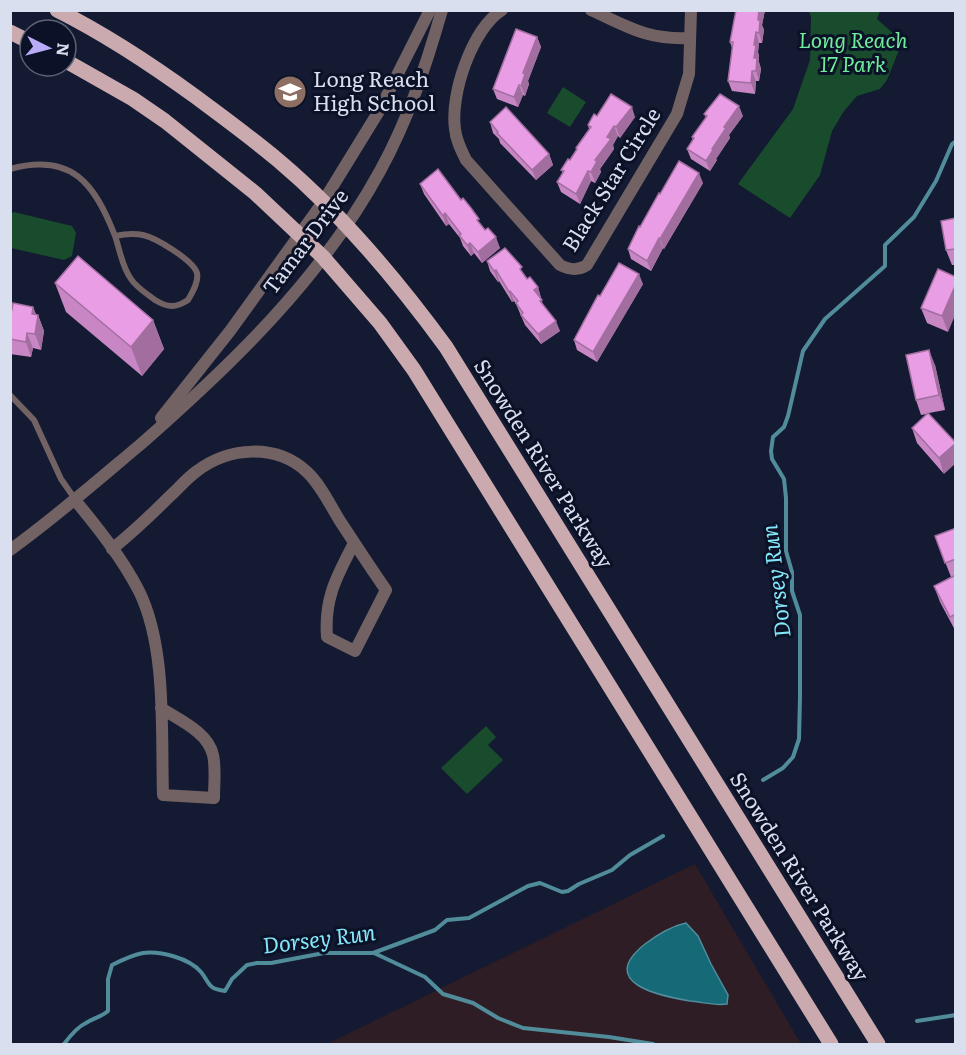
<svg xmlns="http://www.w3.org/2000/svg" width="966" height="1055" viewBox="0 0 966 1055" font-family="Literata,serif">
	<rect width="100%" height="100%" fill="#131a31"/>
	<path fill="#2e1d25" d="M695,864L801,1044H327Z"/>
	<g fill="#184c2c">
		<path d="M809,11H880L877,19L896,36L901,45L887,80L880,89L857,96L844,111L832,131L820,175L790,218L738,184L793,109L810,60L811,17Z"/>
		<path d="M563,87L586,102L570,127L547,113Z"/>
		<path d="M14,212L72,226L76,233L72,256L64,260L11,248V214Z"/>
		<path d="M486,726L496,737L488,745L503,760L467,794L441,768Z"/>
	</g>
	<path fill="#166977" stroke="#518c9b" stroke-width="1.5" d="M686,923L698,936L711,964L728,995L727,1004C715,1006 702,1002 690,1001C660,996 596,983 645,944C657,935 672,926 686,923Z"/>
	<g fill="none" stroke-linecap="round" stroke-linejoin="round">
		<g stroke="#518c9b" stroke-width="4">
			<path d="M763,780L783,768L793,757L799,739L800,697V615L792,591V572L786,551V498L784,479L772,459L771,451L773,437L784,427L788,416L803,351L825,319L885,266V245L914,217L936,181L952,144L956,141"/>
			<path d="M374,953L425,977L443,994L473,1003L498,1018L523,1028L609,1037L653,1044"/>
			<path d="M917,1021L956,1015"/>
			<path d="M64,1044C70,1036 77,1027 86,1023C94,1018 101,1017 108,1011V979L112,965C122,960 132,955 143,953C161,951 189,958 201,972C210,983 207,989 225,991L232,979L247,965L257,963H271L324,953H373L435,930L447,920L469,918L528,886L540,883L562,892L568,891L579,884L612,870L630,855L663,836"/>
		</g>
		<g stroke="#726264" stroke-width="6">
			<path d="M10,169C72,152 95,184 115,236C120,250 122,267 131,279C136,287 147,294 155,300C168,308 176,308 188,300C192,293 199,282 197,273C193,260 156,238 143,235C134,233 124,234 115,236"/>
			<path d="M10,395L34,420L61,479L75,499"/>
		</g>
		<g stroke="#726264" stroke-width="12">
			<path d="M502,10C472,29 450,94 455,129C456,140 461,150 466,160L560,265C570,270 578,271 587,265L677,114L689,74L691,10"/>
			<path d="M591,10C629,27 647,40 690,38"/>
			<path d="M75,500C98,528 122,558 139,591C167,648 161,732 163,795L214,798C214,784 216,768 213,755C208,732 179,720 161,708"/>
			<path d="M112,549C133,532 151,515 170,496C179,488 187,478 197,471C229,447 276,443 307,472C321,485 330,505 340,521C355,544 370,567 386,590L355,651L327,637C324,598 337,576 354,543"/>
		</g>
		<g stroke="#726264" stroke-width="12">
			<path d="M161,418L230,331L323,202L379,111L430,10"/>
			<path d="M10,550C56,517 98,480 141,444C232,364 321,279 380,171C408,120 426,66 442,10"/>
		</g>
		<g stroke="#caaaaf" stroke-width="15">
			<path d="M57,10C107,35 152,65 196,97C224,118 253,139 279,161C343,215 397,280 446,347L878,1044"/>
			<path d="M10,32L30,42"/>
			<path d="M66,61L133,99L165,121L255,193L323,257L380,323L414,370L831,1044"/>
		</g>
	</g>
	<g fill="#c887c4">
		<path d="M736,10H765L762,25L764,30L762,43H759L758,52L759,56V62L761,69L759,81H756L755,94L732,91L728,81L732,48L730,42Z"/>
		<path d="M537,37L541,47L528,81L529,84L525,96L523,95L518,107L497,99L493,89Z"/>
		<path d="M704,114L743,116L729,135L730,138L716,159L717,160L710,171L691,159L687,149L693,140L692,137L706,118Z"/>
		<path d="M597,116L635,117L620,138L618,136L613,145L614,149L600,169L601,172L595,183L591,181L580,204L561,192L557,182L563,173L561,170L570,160L576,150V148L589,129L588,125Z"/>
		<path d="M490,122L549,154L553,165L536,180L500,143L499,139L493,133Z"/>
		<path d="M703,183L664,249L663,248L651,271L631,259L628,249L660,194Z"/>
		<path d="M420,184L461,200L500,248L482,263L474,253L471,256L463,246L460,238L449,224L446,226L424,194Z"/>
		<path d="M956,218V265H952L946,250Z"/>
		<path d="M487,261L526,277L538,287L541,298H540L544,306L560,331L541,344L525,325L516,304L514,301L512,302L499,281L498,282L490,271Z"/>
		<path d="M938,269L948,332L927,323L921,308Z"/>
		<path d="M55,283L153,320L164,349L142,376L66,312Z"/>
		<path d="M643,284L597,362L577,350L574,340L600,296Z"/>
		<path d="M33,307L36,315H38L44,331L41,350L33,348L31,357L10,354V310Z"/>
		<path d="M935,365L945,410L929,413L944,474L917,443L912,428L927,414L921,415L916,400Z"/>
		<path d="M956,528V576L955,577L956,578V632L940,602L934,586L951,577L935,536Z"/>
	</g>
	<g fill="#a26ea0">
		<path d="M759,10H765L762,25L764,30L762,43L759,33L758,20Z"/>
		<path d="M756,32L759,43L758,52L759,56V62L761,69L759,81L756,71L754,58V45Z"/>
		<path d="M537,37L541,47L528,81L529,84L525,96L521,86L523,73Z"/>
		<path d="M752,71L756,81L755,94L751,83Z"/>
		<path d="M519,85L523,95L518,107L514,97Z"/>
		<path d="M739,106L743,116L729,135L730,138L716,159L717,160L710,171L706,161L724,127Z"/>
		<path d="M632,107L635,117L620,138L616,127Z"/>
		<path d="M614,126L618,136L613,145L614,149L600,169L601,172L595,183L591,172L595,160Z"/>
		<path d="M549,154L553,165L536,180L532,170Z"/>
		<path d="M588,171L591,181L580,204L576,194Z"/>
		<path d="M699,173L703,183L664,249L660,239Z"/>
		<path d="M445,213L449,224L446,226L443,216Z"/>
		<path d="M496,237L500,248L482,263L478,252Z"/>
		<path d="M659,238L663,248L651,271L647,261Z"/>
		<path d="M470,243L474,253L471,256L467,245Z"/>
		<path d="M496,270L499,281L498,282L494,271Z"/>
		<path d="M639,274L643,284L597,362L593,352Z"/>
		<path d="M956,284V313L948,332L942,316Z"/>
		<path d="M538,287L541,298L538,300L534,290Z"/>
		<path d="M510,291L514,301L512,302L509,292Z"/>
		<path d="M33,307L38,319V315L44,331L41,350L35,334L32,314Z"/>
		<path d="M153,320L164,349L142,376L131,347Z"/>
		<path d="M556,321L560,331L541,344L538,334Z"/>
		<path d="M27,333L33,348L31,357L26,342Z"/>
		<path d="M929,350L935,365L945,410L939,395Z"/>
		<path d="M956,443V463L944,474L939,458Z"/>
	</g>
	<g fill="#e89de4" stroke="#a26ea0" stroke-width="1.5">
		<path d="M736,10H759L758,20H760L759,33L756,32L754,45H756L754,58H757L756,71H752L751,83L728,81L733,42H730Z"/>
		<path d="M516,29L537,37L523,73L525,74L521,86L519,85L514,97L493,89Z"/>
		<path d="M611,94L632,107L616,127L614,126L607,137L611,139L595,160L597,161L591,172L588,171L576,194L557,182L564,171L561,170L568,159L570,160L577,149L576,148L591,127L588,125L594,114L597,116Z"/>
		<path d="M720,94L739,106L724,127L726,128L712,149L713,150L706,161L687,149L694,138L692,137L707,116L704,114Z"/>
		<path d="M506,107L549,154L532,170L497,133L498,132L490,122Z"/>
		<path d="M679,161L699,173L660,239L659,238L647,261L628,249L639,226L640,227L659,193L660,194Z"/>
		<path d="M438,169L461,200L463,198L471,208L479,219L477,220L485,230L488,228L496,237L478,252L470,243L467,245L459,235L461,234L445,213L443,216L420,184Z"/>
		<path d="M956,218V249L946,250L941,221Z"/>
		<path d="M505,248L522,267L520,269L527,279L530,277L538,287L534,290L542,300L540,301L556,321L538,334L521,315L523,313L516,303L518,301L510,291L509,292L496,270L494,271L487,261Z"/>
		<path d="M78,256L153,320L131,347L55,283Z"/>
		<path d="M619,263L639,274L593,352L574,340L598,295L600,296Z"/>
		<path d="M938,269L956,277V284L942,316L921,308Z"/>
		<path d="M13,303L33,307L32,314L38,315L35,334L27,333L26,342L10,339V310H12Z"/>
		<path d="M929,350L939,395L916,400L906,355Z"/>
		<path d="M928,413L956,443L939,458L912,428Z"/>
		<path d="M956,528V559L945,563L935,536Z"/>
		<path d="M954,576L956,578V614L950,617L934,586Z"/>
	</g>
	<defs>
		<symbol id="school-disc" viewBox="-11 -11 22 22"><circle r="9.5" fill="#8d6e63" stroke="#0b1126"/><path d="M0-5L7-2L0 1L-7-2ZM-4 1L0 2.5L4 1V4Q0 6-4 4Z" fill="#fff"/></symbol>
	</defs>
	<g fill-rule="evenodd">
		<use href="#school-disc" x="271" y="73" width="38" height="38"/>
	</g>
	<g text-anchor="middle" stroke-width="6" stroke-linejoin="round" paint-order="stroke">
		<g font-size="21" font-style="italic" fill="#71ec9d" stroke="#0b1126">
			<text x="853" y="48">Long Reach<tspan x="853" dy="24">17 Park</tspan></text>
		</g>
		<g font-size="21" fill="#dadfef" stroke="#0b1126" text-anchor="start">
			<text x="313" y="87">Long Reach<tspan x="313" dy="24">High School</tspan></text>
		</g>
		<g font-size="21" fill="#dadfef" stroke="#0b1126">
			<text transform="translate(612 180) rotate(-58)" y="7">Black Star Circle</text>
			<text transform="translate(306 242) rotate(-53)" y="7">Tamar Drive</text>
			<text transform="translate(543 464) rotate(58)" y="7">Snowden River Parkway</text>
			<text transform="translate(799 877) rotate(58)" y="7">Snowden River Parkway</text>
		</g>
		<g font-size="22" font-style="italic" fill="#85e6f9" stroke="#0b1126">
			<text transform="translate(776 581) rotate(-97)" y="8">Dorsey Run</text>
			<text transform="translate(319 939) rotate(-7)" y="8">Dorsey Run</text>
		</g>
	</g>
	<rect width="966" height="1055" fill="none" stroke="#dadfef" stroke-width="24"/>
	<g transform="translate(48 48) rotate(96)"><circle r="28" fill="#0b1126" stroke="#5e6376" stroke-width="1.5"/>
	<path d="M0-4.5L10 22L0 15L-10 22Z" fill="#b9abf7"/>
	<text y="-9" font-size="16" font-weight="bold" text-anchor="middle" fill="#dadfef">N</text>
	</g>
</svg>
